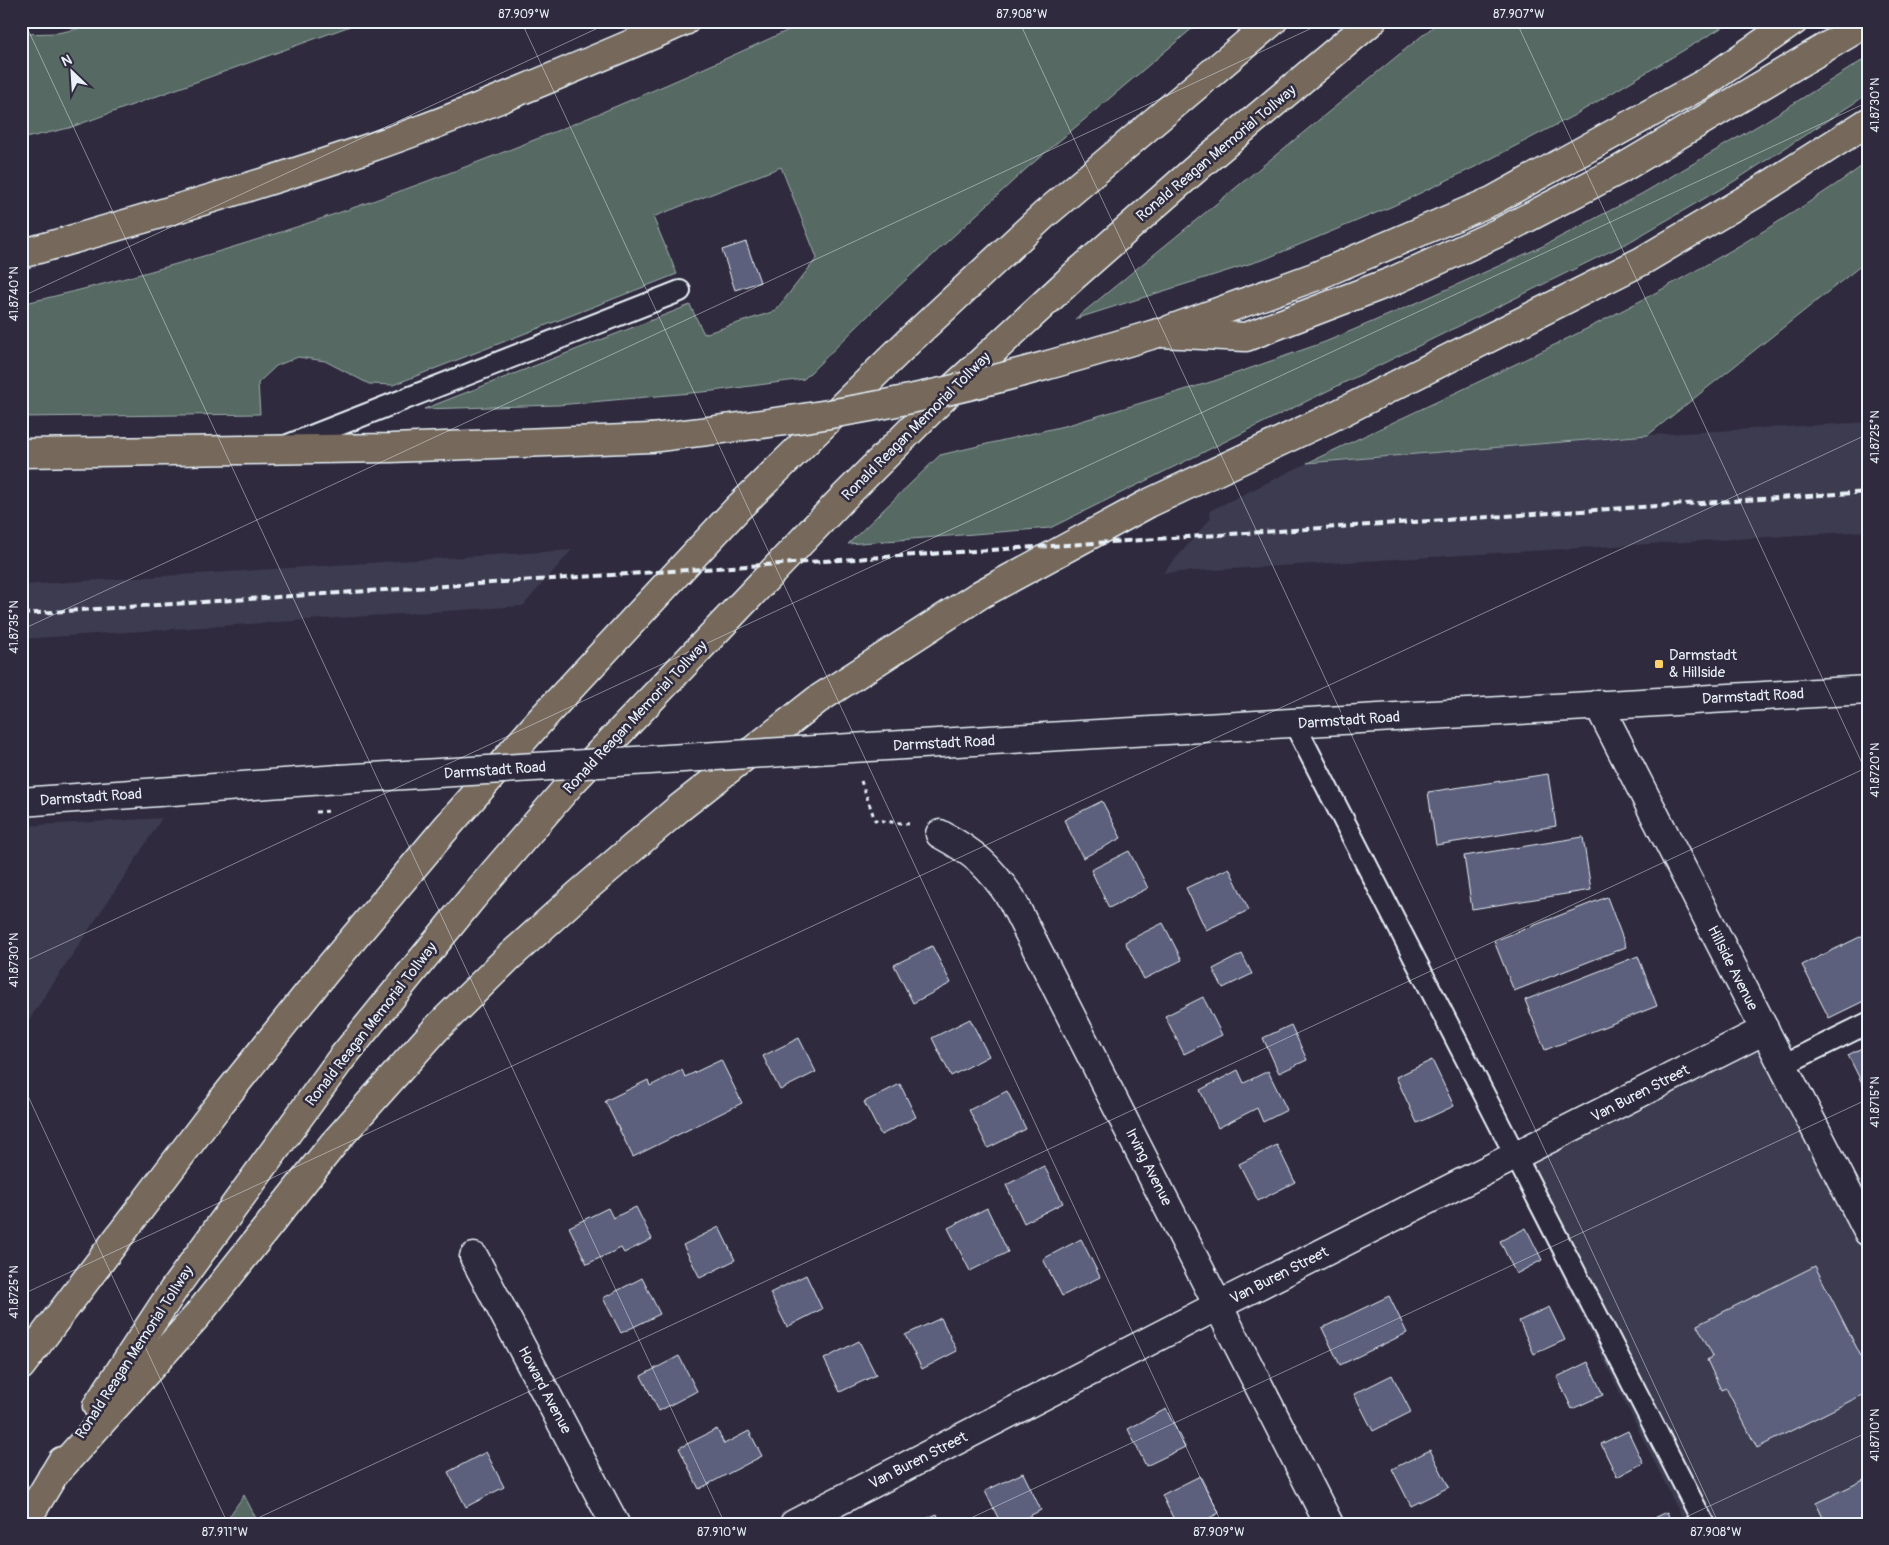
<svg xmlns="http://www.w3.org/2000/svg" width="1889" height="1545" viewBox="0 0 1889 1545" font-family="Pangolin,sans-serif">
	<rect width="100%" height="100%" fill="#2f2a3d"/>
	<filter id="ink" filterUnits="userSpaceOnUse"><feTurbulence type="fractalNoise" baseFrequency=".02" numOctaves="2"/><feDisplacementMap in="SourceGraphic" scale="10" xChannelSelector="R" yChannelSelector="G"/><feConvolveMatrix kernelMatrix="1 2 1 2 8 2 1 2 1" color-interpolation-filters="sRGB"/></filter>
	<g filter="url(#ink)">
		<g fill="#3c3a50">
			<path d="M1868,422V531L1163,573L1211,518L1209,511L1307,463L1648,435Z"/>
			<path d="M572,550L523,606L21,639V585Z"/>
			<path d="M162,818L130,868L21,1032V826Z"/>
			<path d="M1774,1030L1868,1212V1524H1685L1508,1167Z"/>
		</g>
		<g fill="#566a64" stroke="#9faeae">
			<path d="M118,21H364L69,128L21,139V34L57,33Z"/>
			<path d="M808,21H1201L1026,169L883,301L804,379L713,391L558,405L424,409L690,305L704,334L775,311L817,258L781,167L653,217L677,274L393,385L369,384L325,361L298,357L276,366L258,383L260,414L21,417V304C293,242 556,138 808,21Z"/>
			<path d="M1440,21H1733L1573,116L1479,165L1393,206L1265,259L1075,319Z"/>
			<path d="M1868,57V94L1733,182L1629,242L1050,528L848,544L940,455L1068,425L1214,381L1325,342L1414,304L1543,246L1643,193L1764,122Z"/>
			<path d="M1868,162V260L1648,435L1307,463C1498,372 1695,286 1868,162Z"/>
			<path d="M244,1495L259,1524H224Z"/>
		</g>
		<g fill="#5c607c" stroke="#e8f1f8">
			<path d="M746,242L760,282L735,290L722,250Z"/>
			<path d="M1548,774L1556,826L1436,845L1428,792Z"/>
			<path d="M1102,801L1121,838L1083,858L1064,820Z"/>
			<path d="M1583,837L1591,890L1472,909L1464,856Z"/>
			<path d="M1129,851L1148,888L1109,908L1091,870Z"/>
			<path d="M1229,868L1249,910L1206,930L1186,888Z"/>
			<path d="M1607,897L1626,947L1514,991L1494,941Z"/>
			<path d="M1163,923L1182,960L1144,979L1125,942Z"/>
			<path d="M1868,933V999L1829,1018L1802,965Z"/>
			<path d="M932,946L951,983L913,1003L894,965Z"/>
			<path d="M1242,954L1252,974L1223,988L1213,969Z"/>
			<path d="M1638,956L1657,1006L1545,1050L1525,1000Z"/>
			<path d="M1203,997L1222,1035L1184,1054L1165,1016Z"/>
			<path d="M970,1019L989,1056L951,1076L932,1038Z"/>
			<path d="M1291,1025L1307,1060L1279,1073L1263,1038Z"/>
			<path d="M799,1038L816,1072L780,1090L763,1056Z"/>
			<path d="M1868,1045V1095L1848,1055Z"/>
			<path d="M721,1060L742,1103L633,1157L605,1101L648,1080L650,1086L682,1070L685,1077Z"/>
			<path d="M1432,1060L1454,1106L1417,1123L1396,1077Z"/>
			<path d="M1238,1070L1244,1083L1268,1071L1287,1110L1263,1122L1257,1108L1218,1128L1200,1090Z"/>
			<path d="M900,1084L916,1117L881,1135L864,1102Z"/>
			<path d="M1007,1091L1026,1129L988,1148L969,1110Z"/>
			<path d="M1277,1145L1295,1182L1258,1201L1239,1164Z"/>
			<path d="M1044,1166L1063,1203L1024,1223L1006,1185Z"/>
			<path d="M636,1207L652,1239L624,1253L621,1248L587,1264L569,1227L608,1208L613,1218Z"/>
			<path d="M987,1208L1008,1252L970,1271L948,1228Z"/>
			<path d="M719,1227L735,1260L700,1278L683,1245Z"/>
			<path d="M1526,1228L1542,1260L1516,1274L1500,1241Z"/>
			<path d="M1081,1239L1100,1277L1062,1296L1043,1259Z"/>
			<path d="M1815,1266L1868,1370V1392L1757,1448L1726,1388L1721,1390L1707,1360L1713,1356L1697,1325Z"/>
			<path d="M806,1275L822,1309L787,1327L770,1293Z"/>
			<path d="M642,1278L660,1314L621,1333L603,1298Z"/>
			<path d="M1389,1296L1407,1333L1340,1365L1322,1328Z"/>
			<path d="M1549,1307L1565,1340L1534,1354L1519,1321Z"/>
			<path d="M941,1318L957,1351L922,1369L905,1335Z"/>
			<path d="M859,1341L876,1375L840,1392L824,1359Z"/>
			<path d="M679,1356L697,1391L659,1411L641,1376Z"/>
			<path d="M1588,1362L1603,1395L1572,1409L1557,1377Z"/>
			<path d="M1392,1375L1411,1412L1373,1431L1354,1394Z"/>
			<path d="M1166,1409L1185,1447L1146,1466L1128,1429Z"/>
			<path d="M717,1429L724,1444L749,1431L762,1456L699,1489L679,1448Z"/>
			<path d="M1628,1431L1643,1463L1617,1477L1601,1444Z"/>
			<path d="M1430,1450L1449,1487L1411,1506L1392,1469Z"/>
			<path d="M486,1452L504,1487L466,1507L448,1472Z"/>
			<path d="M1023,1473L1041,1510L1014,1524H1001L985,1491Z"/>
			<path d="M1200,1476L1219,1513L1198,1524H1176L1162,1495Z"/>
			<path d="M1868,1478V1524H1826L1816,1503Z"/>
			<path d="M1667,1512L1672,1524H1642Z"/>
			<path d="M937,1514L941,1524H914Z"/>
		</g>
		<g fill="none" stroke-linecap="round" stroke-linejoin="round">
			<defs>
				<g id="lane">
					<path d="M288,445L680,291"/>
					<path d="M1294,723L1704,1524"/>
					<path d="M1783,1065L1868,1023"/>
				</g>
				<g id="street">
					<path d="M1598,704L1868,1232"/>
					<path d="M816,750L1868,690"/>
					<path d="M21,802L339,779"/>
					<path d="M940,834C975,853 989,866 1011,898L1329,1524"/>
					<path d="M474,1257L615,1524"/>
					<path d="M794,1524L1219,1305L1765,1030"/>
				</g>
				<g id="highway">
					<path d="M21,254C138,221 254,187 369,148C476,111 580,66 685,21"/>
					<path d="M1171,329L1314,277L1492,201L1705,83L1794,21"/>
					<path d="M1158,333L1246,337L1393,281L1504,230L1619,170L1868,22"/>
					<path d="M21,453L391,448L651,438"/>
					<path d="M21,1366L221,1102L326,971L446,828L545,715L738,508L910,340L1044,215L1273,21"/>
					<path d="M97,1406L174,1289L341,1059L473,897L572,782L842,499L954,387L1074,276L1199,166L1372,21"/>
					<path d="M52,1477L196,1317L334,1143L436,1029L509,957L580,893L678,809L817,700L981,594L1149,503L1330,418L1642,261L1755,194L1868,122"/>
					<path d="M24,1524L62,1461"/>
				</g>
			</defs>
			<use href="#lane" stroke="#e8f1f8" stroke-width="24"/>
			<use href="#street" stroke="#e8f1f8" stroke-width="31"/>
			<use href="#highway" stroke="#e8f1f8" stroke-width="31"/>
			<path stroke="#e8f1f8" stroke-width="3" stroke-dasharray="4 4" stroke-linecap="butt" d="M861,781L875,820L909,824"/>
			<use href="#lane" stroke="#2f2a3d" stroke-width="20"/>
			<use href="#street" stroke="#2f2a3d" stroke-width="28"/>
			<use href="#highway" stroke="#76695c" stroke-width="28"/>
			<path stroke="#e8f1f8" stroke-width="4" stroke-dasharray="8 4" stroke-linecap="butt" d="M21,614L1868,492"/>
			<defs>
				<path id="street-bridge" d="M339,779L816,750"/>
				<path id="highway-bridge" d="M651,438C742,427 834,416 924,396C1003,379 1081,356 1158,333"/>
			</defs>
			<use href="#street-bridge" stroke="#e8f1f8" stroke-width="31" stroke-linecap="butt"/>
			<use href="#highway-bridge" stroke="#e8f1f8" stroke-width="31" stroke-linecap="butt"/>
			<path stroke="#e8f1f8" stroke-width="3" stroke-dasharray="4 4" stroke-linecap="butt" d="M316,812L331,811"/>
			<use href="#street-bridge" stroke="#2f2a3d" stroke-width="28"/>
			<use href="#highway-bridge" stroke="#76695c" stroke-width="28"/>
		</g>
	</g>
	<path fill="none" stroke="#e8f1f8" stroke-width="1" stroke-opacity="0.45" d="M24,21L725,1524M521,21L1222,1524M1019,21L1719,1524M1516,21L1868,776M21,297L613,21M21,630L1327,21M21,963L1868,102M21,1081L228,1524M21,1295L1868,434M245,1524L1868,767M958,1524L1868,1099M1671,1524L1868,1432"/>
	<rect fill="#ffd166" stroke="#2f2a3d" stroke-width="2" x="1654" y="659" width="10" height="10" rx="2.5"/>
	<g text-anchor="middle" stroke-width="5" stroke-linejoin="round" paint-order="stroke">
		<g font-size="15" fill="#e8f1f8" stroke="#2f2a3d">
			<text transform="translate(1216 153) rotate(-40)" y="5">Ronald Reagan Memorial Tollway</text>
			<text transform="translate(916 426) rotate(-45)" y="5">Ronald Reagan Memorial Tollway</text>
			<text transform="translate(1753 696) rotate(-3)" y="5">Darmstadt Road</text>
			<text transform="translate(635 717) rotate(-47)" y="5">Ronald Reagan Memorial Tollway</text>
			<text transform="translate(1349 720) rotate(-4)" y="5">Darmstadt Road</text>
			<text transform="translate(944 743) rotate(-3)" y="5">Darmstadt Road</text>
			<text transform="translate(495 770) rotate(-4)" y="5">Darmstadt Road</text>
			<text transform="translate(91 797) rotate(-4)" y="5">Darmstadt Road</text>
			<text transform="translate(1733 968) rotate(63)" y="5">Hillside Avenue</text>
			<text transform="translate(371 1024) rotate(-52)" y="5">Ronald Reagan Memorial Tollway</text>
			<text transform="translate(1640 1093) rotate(-27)" y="5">Van Buren Street</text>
			<text transform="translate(1149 1167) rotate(63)" y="5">Irving Avenue</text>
			<text transform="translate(1279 1275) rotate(-27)" y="5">Van Buren Street</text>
			<text transform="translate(134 1352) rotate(-57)" y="5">Ronald Reagan Memorial Tollway</text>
			<text transform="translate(545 1390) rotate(62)" y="5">Howard Avenue</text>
			<text transform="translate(918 1460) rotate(-27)" y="5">Van Buren Street</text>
		</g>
		<g font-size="15" fill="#e8f1f8" stroke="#2f2a3d" text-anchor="start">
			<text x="1669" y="660">Darmstadt<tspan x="1669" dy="17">&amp; Hillside</tspan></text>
		</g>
	</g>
	<rect width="1889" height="1545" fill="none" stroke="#2f2a3d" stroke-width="55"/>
	<g transform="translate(72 72) rotate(335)" stroke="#2f2a3d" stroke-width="4" paint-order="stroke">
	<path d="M0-4L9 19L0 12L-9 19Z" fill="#e8f1f8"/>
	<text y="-8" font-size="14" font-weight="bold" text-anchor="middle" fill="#e8f1f8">N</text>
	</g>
	<rect x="28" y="28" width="1834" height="1490" fill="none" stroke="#e8f1f8" stroke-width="2"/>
	<g font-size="12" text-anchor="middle" fill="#e8f1f8">
		<text x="524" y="18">87.909°W</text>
		<text x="1022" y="18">87.908°W</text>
		<text x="1519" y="18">87.907°W</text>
		<text transform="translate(1875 105) rotate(-90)" y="4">41.8730°N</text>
		<text transform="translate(14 294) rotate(-90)" y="4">41.8740°N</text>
		<text transform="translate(1875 437) rotate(-90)" y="4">41.8725°N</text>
		<text transform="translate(14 627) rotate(-90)" y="4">41.8735°N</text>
		<text transform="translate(1875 770) rotate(-90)" y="4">41.8720°N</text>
		<text transform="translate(14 960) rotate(-90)" y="4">41.8730°N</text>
		<text transform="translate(1875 1102) rotate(-90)" y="4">41.8715°N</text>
		<text transform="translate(14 1292) rotate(-90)" y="4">41.8725°N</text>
		<text transform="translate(1875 1435) rotate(-90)" y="4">41.8710°N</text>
		<text x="225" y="1536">87.911°W</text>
		<text x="722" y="1536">87.910°W</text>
		<text x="1219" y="1536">87.909°W</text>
		<text x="1716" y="1536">87.908°W</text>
	</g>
</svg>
